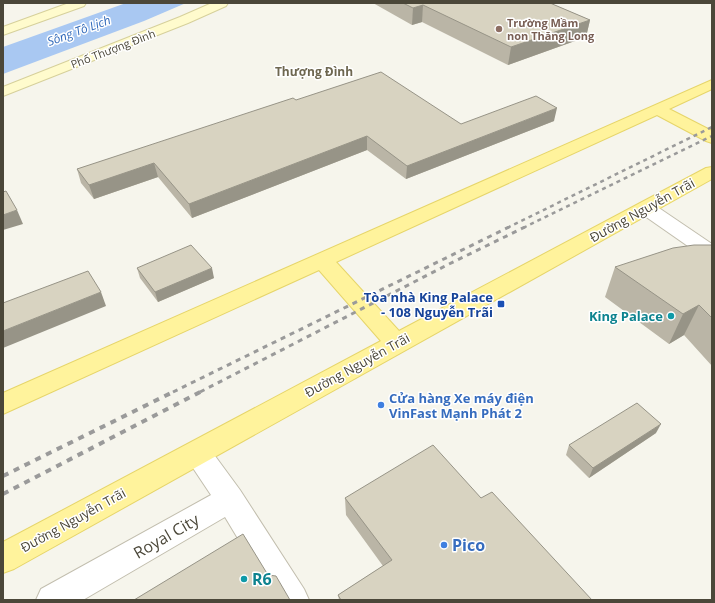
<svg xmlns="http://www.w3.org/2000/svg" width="715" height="603" viewBox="0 0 715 603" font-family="'Open Sans',sans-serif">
	<rect width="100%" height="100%" fill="#f6f5ec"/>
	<path fill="#a9c8f2" d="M126,3H186L144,21L3,74V47Z"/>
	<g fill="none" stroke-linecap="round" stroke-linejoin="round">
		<defs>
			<g id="minor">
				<path d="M646,202L653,204L712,244V260L705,258L639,212L637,208L639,204Z"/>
				<path d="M197,441L207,445L240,490L304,589L309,600H275L225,517L83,600H36L41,589L211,495L183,453L187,445Z"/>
			</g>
			<g id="secondary">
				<path d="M69,3H86L84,6L3,35V27Z"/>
				<path d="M212,3H228L226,6L188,23L3,96V87L180,17Z"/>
			</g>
			<path id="primary" d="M712,80V89L669,109L712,131V143L706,141L657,115L336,262L399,331L706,168L712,167V179L14,569L3,573V542L381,341L319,270L3,414V393Z"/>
		</defs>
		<use href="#minor" stroke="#c2beae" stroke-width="2"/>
		<use href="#secondary" stroke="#d6d09b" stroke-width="2"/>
		<use href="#primary" stroke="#e6d56a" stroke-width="2"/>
		<use href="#minor" fill="#fff" fill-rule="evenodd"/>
		<use href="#secondary" fill="#fffbcd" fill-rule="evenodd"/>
		<use href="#primary" fill="#fff39c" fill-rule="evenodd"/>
		<g stroke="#9a9a9a" stroke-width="2.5" stroke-dasharray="4 4" stroke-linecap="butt">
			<path d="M507,228L712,127"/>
			<path d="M523,228L712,136"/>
		</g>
		<g stroke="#9a9a9a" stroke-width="3" stroke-dasharray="5 5" stroke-linecap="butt">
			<path d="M173,392L509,227"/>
			<path d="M200,392L449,264L525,227"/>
		</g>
		<g stroke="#9a9a9a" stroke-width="4" stroke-dasharray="6 6" stroke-linecap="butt">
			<path d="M3,476L175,391"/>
			<path d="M3,494L202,391"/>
		</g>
	</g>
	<g fill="#bab5a6">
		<path d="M373,3H550L590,20L586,37L508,65L422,22L412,25Z"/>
		<path d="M296,100L461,124L554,121L406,179L367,150L192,218L158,177L94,199L81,183L77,169Z"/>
		<path d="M712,245V366L684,335L669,344L605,297L615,267Z"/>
		<path d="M137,268L214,278L158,302L140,278Z"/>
		<path d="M656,433L589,478L566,455L569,445Z"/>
		<path d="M345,498H481L592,600H339L338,595L383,566L346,515Z"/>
	</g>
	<g fill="#979487">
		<path d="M423,5L422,22L412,25L413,8Z"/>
		<path d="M590,20L586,37L508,65L511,47Z"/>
		<path d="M557,108L554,121L406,179L407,166Z"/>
		<path d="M367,136V150L192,218L189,204Z"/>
		<path d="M154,163L158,177L94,199L89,185Z"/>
		<path d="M17,210L23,224L3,230V215Z"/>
		<path d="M212,268L214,278L158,302L155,292Z"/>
		<path d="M101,292L106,306L3,348V331Z"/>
		<path d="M699,305L684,335L669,344L683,314Z"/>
		<path d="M661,424L656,433L589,478L593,468Z"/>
	</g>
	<g fill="#d8d3c1" stroke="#979487">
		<path d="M403,3H550L590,20L511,47L423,5L413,8Z"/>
		<path d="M381,72L461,124L536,96L557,108L407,166L367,136L189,204L154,163L89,185L77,169L293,98L296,100Z"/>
		<path d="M6,191L17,210L3,215V192Z"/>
		<path d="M191,245L212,268L155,292L137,268Z"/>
		<path d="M694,245H712V318L699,305L683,314L615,267L673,248Z"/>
		<path d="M88,271L101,292L3,331V303Z"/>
		<path d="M637,403L661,424L593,468L569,445Z"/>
		<path d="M433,445L481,498L492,492L592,600H341L338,595L392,560L345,498Z"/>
		<path d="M243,534L268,575L276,576L290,600H134Z"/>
	</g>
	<circle fill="#8d6e63" stroke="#fff" stroke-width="1.5" cx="499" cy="29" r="4"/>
	<rect fill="#1a4fb4" stroke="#fff" stroke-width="1.5" x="497" y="300" width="8" height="8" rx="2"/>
	<g fill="#0f9aa8" stroke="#fff" stroke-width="1.5">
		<circle cx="671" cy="316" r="4"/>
		<circle cx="244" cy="579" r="4"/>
	</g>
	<g fill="#3f7fe0" stroke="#fff" stroke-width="1.5">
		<circle cx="381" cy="405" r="4"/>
		<circle cx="444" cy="545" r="4"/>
	</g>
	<g text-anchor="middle" stroke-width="3" stroke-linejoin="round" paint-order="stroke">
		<g font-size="11" font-weight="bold" fill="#785e54" stroke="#fff" text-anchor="start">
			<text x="507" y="27">Trường Mầm<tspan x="507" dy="13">non Thăng Long</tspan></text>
		</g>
		<g font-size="11" fill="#4b4739" stroke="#fff">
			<text transform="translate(113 49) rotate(-21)" y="4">Phố Thượng Đình</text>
		</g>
		<g font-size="12" font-style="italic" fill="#2f68b9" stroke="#fff">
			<text transform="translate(79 31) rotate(-20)" y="4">Sông Tô Lịch</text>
		</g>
		<g font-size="12" font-weight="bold" fill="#6e6750" stroke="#fff">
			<text x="314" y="76">Thượng Đình</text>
		</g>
		<g font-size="13" fill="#4b4739" stroke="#fff">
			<text transform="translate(642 210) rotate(-29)" y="5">Đường Nguyễn Trãi</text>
			<text transform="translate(357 365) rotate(-29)" y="5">Đường Nguyễn Trãi</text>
			<text transform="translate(73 520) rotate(-29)" y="5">Đường Nguyễn Trãi</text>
		</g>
		<g font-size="13" font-weight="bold" fill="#164399" stroke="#fff" text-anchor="end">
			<text x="493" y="302">Tòa nhà King Palace<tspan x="493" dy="15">- 108 Nguyễn Trãi</tspan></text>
		</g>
		<g font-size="13" font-weight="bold" fill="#0d838f" stroke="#fff" text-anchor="end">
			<text x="663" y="321">King Palace</text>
		</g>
		<g font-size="13" font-weight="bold" fill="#366cbe" stroke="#fff" text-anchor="start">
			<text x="389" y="403">Cửa hàng Xe máy điện<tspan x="389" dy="15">VinFast Mạnh Phát 2</tspan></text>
		</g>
		<g font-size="16" fill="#4b4739" stroke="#fff">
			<text transform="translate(166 536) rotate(-30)" y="6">Royal City</text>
		</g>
		<g font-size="16" font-weight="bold" fill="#366cbe" stroke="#fff" text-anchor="start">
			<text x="452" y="551">Pico</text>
		</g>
		<g font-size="16" font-weight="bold" fill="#0d838f" stroke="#fff" text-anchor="start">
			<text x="252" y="585">R6</text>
		</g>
	</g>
	<rect width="715" height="603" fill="none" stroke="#4b4739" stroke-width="8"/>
</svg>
